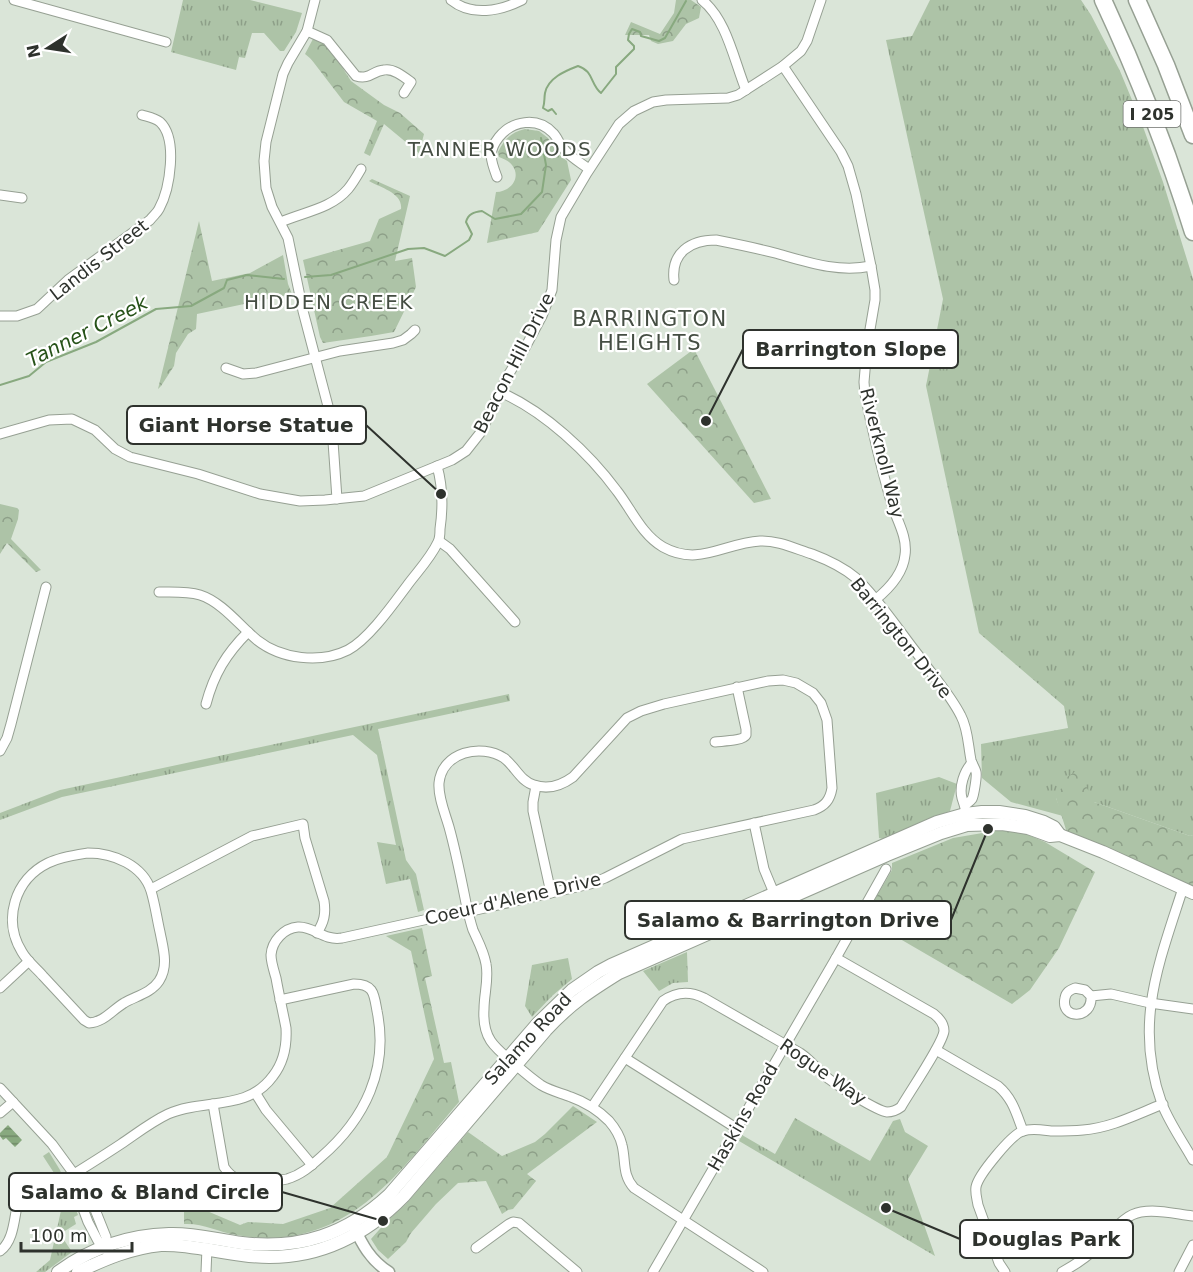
<svg xmlns="http://www.w3.org/2000/svg" width="1193" height="1272" viewBox="0 0 1193 1272" font-family="'DejaVu Sans',sans-serif">
	<defs>
		<pattern id="grass-tufts" width="24" height="20" patternUnits="userSpaceOnUse" patternTransform="scale(1.5)"><rect width="24" height="20" fill="#adc3a7"/><path d="M3 7l-1-3M5 7V3M7 7l1-3M15 17l-1-3M17 17v-4M19 17l1-3" fill="none" stroke="#8d9f88"/></pattern>
		<pattern id="forest-crowns" width="20" height="18" patternUnits="userSpaceOnUse" patternTransform="scale(1.5)"><rect width="20" height="18" fill="#adc3a7"/><path d="M2 6a3 3 0 1 1 6 0M12 15a3 3 0 1 1 6 0" fill="none" stroke="#8d9f88"/></pattern>
		<pattern id="water-rules" width="6" height="5" patternUnits="userSpaceOnUse" patternTransform="scale(1.5)"><rect width="6" height="5" fill="#88a97f"/><path d="M0 2.5h6" fill="none" stroke="#708a68"/></pattern>
	</defs>
	<rect width="100%" height="100%" fill="#dae5d8"/>
	<g fill="url(#grass-tufts)">
		<path d="M183,0H250L302,13L296,32L284,51H280L264,33H252L245,58L239,57L236,70L171,52Z"/>
		<path d="M930,0H1081L1091,15L1120,71L1142,124L1163,182L1193,279V835L1190,836L1094,802L1056,798L1063,816L1011,802L982,778L981,744L1068,728L1064,706L979,633L926,386L943,299L886,40L912,36Z"/>
		<path d="M509,694L510,701L378,729L406,860L416,874L424,910L418,912L410,879L386,884L377,842L396,845L377,755L353,735L62,797L0,820V813L60,790Z"/>
		<path d="M939,777L957,784L950,811L883,839L879,838L876,793Z"/>
		<path d="M687,952L688,982L673,983L659,991L643,971Z"/>
		<path d="M568,958L572,979L552,996L532,1017L525,1006L532,965Z"/>
		<path d="M795,1118L870,1161L893,1121L900,1119L905,1132L928,1146L908,1179L935,1256L739,1141L742,1135L775,1154Z"/>
		<path d="M49,1152L60,1170L78,1215L74,1217L76,1224L60,1234L72,1252L45,1272H36L50,1260L64,1197L54,1173L43,1156Z"/>
	</g>
	<g fill="url(#forest-crowns)">
		<path d="M676,0H691L701,7L699,18L686,24L673,41L658,44L651,41L649,35H625L631,22L660,34L674,13Z"/>
		<path d="M314,37L322,41L331,50L351,81L384,105L400,113L424,134L419,153L384,124L370,156L364,153L377,121L344,102L311,59L305,54Z"/>
		<path d="M525,129L539,131L548,138L558,154L567,161L571,180L538,232L487,243L496,192C510,192 522,178 512,165C509,161 504,159 499,157L498,152C504,140 511,132 525,129Z"/>
		<path d="M372,179L410,196L395,261L412,258L416,287L394,332L371,336L323,343L320,337L303,260L370,241L379,219L401,209C403,193 381,188 369,181Z"/>
		<path d="M199,221L212,281L250,273L283,255L288,284L292,294L197,314L196,329L188,334L176,353L174,366L161,386L158,389Z"/>
		<path d="M694,349L771,499L754,503L647,384Z"/>
		<path d="M0,504L17,508L19,510L18,519L11,539L41,570L36,572L7,543L0,554Z"/>
		<path d="M1078,770L1094,802L1190,836L1193,835V886L1067,833L1056,798L1067,777Z"/>
		<path d="M1012,828L1045,842L1095,872L1059,948L1030,990L1012,1004L864,918L892,870V863L953,838Z"/>
		<path d="M422,928L432,976L425,978L444,1063L451,1062L459,1102C405,1164 360,1236 269,1238C258,1238 247,1237 237,1235C218,1232 203,1223 184,1224V1209L207,1211L240,1225L248,1222L283,1224L330,1208L387,1157L434,1059L411,951L386,936Z"/>
		<path d="M573,1106L597,1122L527,1174L536,1181L513,1209L508,1210L502,1214L486,1181L458,1183L436,1204L411,1233L406,1242L388,1259L378,1250L371,1239L386,1222L406,1204L468,1132L502,1156L535,1142L545,1134Z"/>
	</g>
	<path fill="url(#water-rules)" d="M8,1125L22,1140L15,1147L6,1138L3,1140L0,1136V1133Z"/>
	<g fill="none" stroke-linecap="round" stroke-linejoin="round">
		<g stroke="#88a97f" stroke-width="2">
			<path d="M556,114L552,109L548,111L543,108C545,102 544,99 545,93C548,78 565,71 578,66C594,71 590,84 601,93L616,74V67L634,49V46L628,40L629,34L632,29L640,32L641,36L659,41L665,38L686,1"/>
			<path d="M305,277L331,275L408,249L424,248L445,256L469,240L472,234L466,222C468,214 474,212 482,211L495,219L521,214L542,192L546,165L541,138"/>
			<path d="M0,385L29,376L46,362L96,342L156,309L191,306L224,288L227,280L247,275L284,279"/>
		</g>
		<defs>
			<g id="minor">
				<path d="M14,0L166,42"/>
				<path d="M315,0L307,31L288,63L283,74L266,142L264,161L266,188L272,207L288,238L303,311L329,410L332,427L337,499"/>
				<path d="M451,0C472,17 500,11 522,0"/>
				<path d="M702,0C727,20 734,61 746,90"/>
				<path d="M307,31L327,40L356,76C370,80 372,71 384,70C393,68 403,76 411,82L404,93"/>
				<path d="M783,66L841,152L848,166L856,194L871,266L875,290V300L867,347L864,382L865,394C872,429 880,463 890,498C894,516 908,535 905,555C903,574 890,588 875,600"/>
				<path d="M497,177C491,161 487,152 499,137C512,121 537,116 553,133C557,137 559,143 563,148C570,157 581,163 589,169"/>
				<path d="M0,195L22,198"/>
				<path d="M281,222C303,212 331,209 348,189C353,183 357,176 361,169"/>
				<path d="M674,280C671,253 690,240 716,240C736,244 756,248 775,253C807,262 838,273 871,266"/>
				<path d="M0,316H17L37,309L68,280L150,220C153,216 157,213 159,209C170,189 178,139 160,122C155,118 149,117 142,115"/>
				<path d="M226,368L243,374L256,373L340,351L393,343L403,340L411,334L415,330"/>
				<path d="M500,392C544,411 589,453 617,491C631,509 642,535 663,547C699,567 724,543 760,541C777,540 796,549 812,554C828,560 843,567 856,578C878,598 900,632 919,656C933,676 950,694 961,716C968,729 968,745 971,760C972,764 975,768 976,772C977,776 974,795 972,799C970,802 967,803 965,805"/>
				<path d="M0,434L49,420L72,419L95,430L115,449L130,457L198,474L260,494L300,501L325,500L364,496L452,460L466,451L481,432L507,377L526,346L542,316L552,290L556,240L561,217L587,173L619,124L634,111L653,102L666,100L728,98L738,95L783,66L801,51L807,41L821,0"/>
				<path d="M439,541L450,549L515,622"/>
				<path d="M159,592C172,592 187,591 200,595C222,602 240,626 257,640C281,659 320,664 348,650C369,639 394,603 409,583C419,570 431,557 438,542C440,538 440,533 440,529C443,508 443,487 437,466"/>
				<path d="M206,704C214,674 226,654 248,632"/>
				<path d="M715,742C722,741 743,741 746,735C746,733 746,731 746,729L737,687"/>
				<path d="M0,751L7,738L11,724L46,587"/>
				<path d="M536,786L533,802V811L551,893"/>
				<path d="M965,808C964,804 963,801 962,798C959,787 964,771 972,763"/>
				<path d="M754,823L764,869L776,898"/>
				<path d="M88,853C113,853 143,865 151,891C155,904 157,919 160,932C163,948 169,966 159,981C151,993 136,996 124,1003C111,1011 104,1022 89,1023L84,1020C70,1005 57,991 43,976C36,968 27,961 22,952C2,920 15,879 48,863C60,857 75,855 88,853Z"/>
				<path d="M1183,888C1159,963 1133,1024 1162,1104C1170,1124 1183,1142 1193,1160"/>
				<path d="M151,889L252,836L303,824L305,838L324,901C326,914 324,922 317,933"/>
				<path d="M0,988L29,961"/>
				<path d="M1075,988L1085,990L1091,996C1093,1020 1060,1020 1065,998C1066,992 1070,990 1075,988Z"/>
				<path d="M1091,996L1111,994L1150,1003L1193,1009"/>
				<path d="M936,1050L998,1086C1013,1099 1016,1113 1023,1131"/>
				<path d="M625,1058L736,1128"/>
				<path d="M0,1088L52,1144L74,1174L84,1182L106,1237V1250"/>
				<path d="M256,1094L266,1110L312,1165"/>
				<path d="M213,1104L224,1167C234,1182 244,1181 260,1181C269,1181 278,1181 287,1179C301,1175 311,1166 321,1157C365,1119 389,1069 377,1011C374,994 374,984 354,984L280,1000"/>
				<path d="M592,1107L663,1001C677,991 690,991 704,998L800,1053C811,1060 818,1071 829,1079C838,1086 877,1111 887,1112C893,1112 897,1110 901,1107C909,1093 943,1043 944,1031C944,1024 939,1018 934,1014L836,958"/>
				<path d="M0,1113L13,1102"/>
				<path d="M74,1174C90,1164 106,1154 121,1144C136,1134 151,1122 168,1114C203,1098 247,1112 273,1076C284,1062 287,1046 286,1028C283,1012 279,995 276,978C274,971 271,962 271,955C272,941 284,928 298,927C314,926 323,941 342,938L460,912L476,910L590,884L605,878L682,839L814,810C825,806 830,800 832,788L827,720L821,703L813,693L796,683L783,680L768,681L664,704L641,711L627,718L573,777C562,785 548,790 534,785C520,781 515,766 504,758C481,743 442,752 439,783C438,797 445,813 449,827C456,852 461,878 466,903C468,912 470,921 473,930C478,941 484,952 486,964C489,979 484,994 484,1009C482,1039 495,1048 516,1065C524,1072 532,1079 541,1085C551,1091 561,1093 571,1097C585,1102 598,1110 609,1121C615,1128 620,1136 622,1145C626,1161 622,1175 634,1188L763,1272"/>
				<path d="M74,1174L75,1187L88,1222L98,1241L105,1247"/>
				<path d="M476,1248L509,1224L513,1222L519,1223L577,1272"/>
				<path d="M0,1251C13,1242 14,1221 17,1206"/>
				<path d="M206,1272L207,1248"/>
				<path d="M653,1272L836,958L886,869"/>
				<path d="M1005,1272L999,1263L978,1205C977,1199 975,1193 976,1187C978,1175 1012,1134 1023,1131C1032,1128 1042,1130 1051,1131C1062,1131 1073,1131 1083,1130C1111,1128 1137,1114 1163,1104"/>
				<path d="M1062,1272C1075,1265 1087,1257 1097,1247C1111,1235 1122,1215 1141,1212C1158,1209 1176,1214 1193,1216"/>
				<path d="M1179,1272L1193,1245"/>
			</g>
			<path id="tertiary" d="M353,1225C362,1244 370,1260 389,1272"/>
			<g id="secondary">
				<path d="M58,1272C91,1248 129,1235 169,1234C194,1233 218,1240 242,1243C300,1250 347,1234 389,1195L538,1023L572,990L598,972L611,965L937,822L965,814L982,812H999L1025,816L1044,822L1054,827L1060,835"/>
				<path d="M78,1272C105,1259 131,1248 161,1245C189,1244 215,1252 242,1255C306,1264 360,1241 404,1196L546,1030C570,1004 590,991 619,973L887,855L941,833L967,825L1002,824L1028,828L1050,836L1060,835L1103,852L1193,893"/>
			</g>
			<g id="motorway">
				<path d="M1103,0C1138,75 1168,152 1193,232"/>
				<path d="M1137,0L1166,65L1193,135"/>
			</g>
		</defs>
		<use href="#minor" stroke="#96a093" stroke-width="11"/>
		<use href="#tertiary" stroke="#96a093" stroke-width="13"/>
		<use href="#secondary" stroke="#96a093" stroke-width="14"/>
		<use href="#motorway" stroke="#96a093" stroke-width="19"/>
		<use href="#minor" stroke="#fff" stroke-width="9"/>
		<use href="#tertiary" stroke="#fff" stroke-width="10"/>
		<use href="#secondary" stroke="#fff" stroke-width="12"/>
		<use href="#motorway" stroke="#fff" stroke-width="16"/>
	</g>
	<g text-anchor="middle" stroke-width="4.5" stroke-linejoin="round" paint-order="stroke">
		<rect fill="#fff" stroke="#6d706c" stroke-width="1.5" x="1123.5" y="101" width="57" height="26" rx="4.5"/>
		<g font-size="16" font-weight="bold" fill="#2e322d">
			<text x="1152" y="120">I 205</text>
		</g>
		<g font-size="18" fill="#2e322d" stroke="#fff">
			<text transform="translate(99 260) rotate(-38)" y="6">Landis Street</text>
			<text transform="translate(514 363) rotate(-63)" y="6">Beacon Hill Drive</text>
			<text transform="translate(882 453) rotate(76)" y="6">Riverknoll Way</text>
			<text transform="translate(901 638) rotate(51)" y="6">Barrington Drive</text>
			<text transform="translate(513 899) rotate(-13)" y="6">Coeur d'Alene Drive</text>
			<text transform="translate(528 1039) rotate(-47)" y="6">Salamo Road</text>
			<text transform="translate(823 1072) rotate(35)" y="6">Rogue Way</text>
			<text transform="translate(743 1117) rotate(-60)" y="6">Haskins Road</text>
		</g>
		<g font-size="20" letter-spacing="1.5" fill="#454e43" stroke="#fff">
			<text x="500" y="156">TANNER WOODS</text>
			<text x="329" y="309">HIDDEN CREEK</text>
		</g>
		<g font-size="20" font-style="italic" fill="#265218" stroke="#fff">
			<text transform="translate(87 331) rotate(-27)" y="7">Tanner Creek</text>
		</g>
		<g font-size="21" letter-spacing="1.5" fill="#454e43" stroke="#fff">
			<text x="650" y="326">BARRINGTON<tspan x="650" dy="24">HEIGHTS</tspan></text>
		</g>
	</g>
	<path fill="none" stroke="#2e322d" stroke-width="2" d="M706 421L743 349M441 494L366 425M988 829L951 920M383 1221L282 1192M886 1208L960 1239"/>
	<g fill="#2e322d" stroke="#fff" stroke-width="2">
		<circle cx="706" cy="421" r="6"/>
		<circle cx="441" cy="494" r="6"/>
		<circle cx="988" cy="829" r="6"/>
		<circle cx="383" cy="1221" r="6"/>
		<circle cx="886" cy="1208" r="6"/>
	</g>
	<g fill="#fff" stroke="#2e322d" stroke-width="2">
		<rect x="743" y="330" width="215" height="38" rx="6"/>
		<rect x="127" y="406" width="239" height="38" rx="6"/>
		<rect x="625" y="901" width="326" height="38" rx="6"/>
		<rect x="9" y="1173" width="273" height="38" rx="6"/>
		<rect x="960" y="1220" width="173" height="38" rx="6"/>
	</g>
	<g font-size="20" text-anchor="middle" font-weight="bold" fill="#2e322d">
		<text x="851" y="356">Barrington Slope</text>
		<text x="246" y="432">Giant Horse Statue</text>
		<text x="788" y="927">Salamo &amp; Barrington Drive</text>
		<text x="145" y="1199">Salamo &amp; Bland Circle</text>
		<text x="1046" y="1246">Douglas Park</text>
	</g>
	<g transform="translate(48 48) rotate(258)" stroke="#ffffff" stroke-width="4.5" paint-order="stroke">
	<path d="M0-4.5L10 22L0 15L-10 22Z" fill="#2e322d"/>
	<text y="-9" font-size="16" font-weight="bold" text-anchor="middle" fill="#2e322d">N</text>
	</g>
	<path d="M21 1242v9h111v-9" fill="none" stroke="#2e322d" stroke-width="3"/>
	<text x="30" y="1242" font-size="18" fill="#2e322d" stroke="#ffffff" stroke-width="4.5" paint-order="stroke">100 m</text>
</svg>
